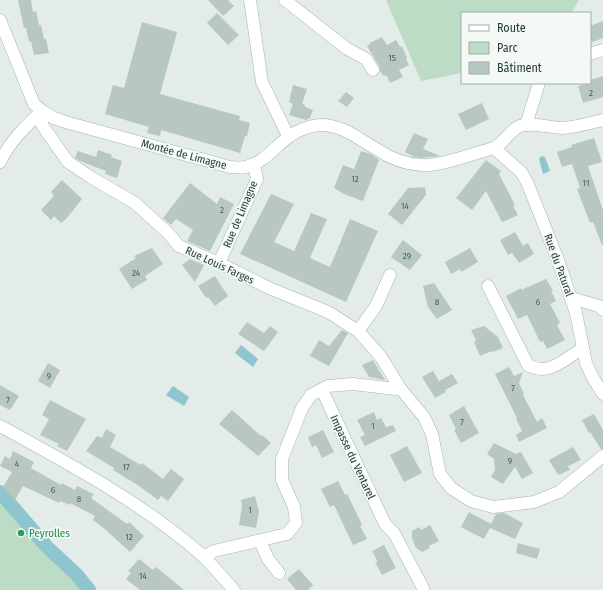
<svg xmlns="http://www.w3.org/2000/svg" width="603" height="590" viewBox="0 0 603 590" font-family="'Fira Sans Condensed',sans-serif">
	<rect width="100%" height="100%" fill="#e3ece8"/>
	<g fill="#bddcc5">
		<path d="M386,0H579L571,13H462V73L421,81Z"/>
		<path d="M0,485L57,552L95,590H0Z"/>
	</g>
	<g fill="#8ec5cf">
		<path d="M541,156L545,157L550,171L543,174L539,159Z"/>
		<path d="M241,345L258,359L253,367L235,353Z"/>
		<path d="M173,386L189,397L184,406L166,395Z"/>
	</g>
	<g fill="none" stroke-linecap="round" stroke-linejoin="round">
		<path stroke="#8ec5cf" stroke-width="14" d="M0,492L47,547L76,574L89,590"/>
	</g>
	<g fill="#b9c7c1">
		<path d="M18,0H31L33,12L36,11L39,25H41L44,39H46L49,53L34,55L31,41L29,42L26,28H24Z"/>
		<path d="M208,0H228L234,6L223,16Z"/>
		<path d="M217,13L239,35L228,45L207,23Z"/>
		<path d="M603,21V38L592,42L590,35V26Z"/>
		<path d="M142,22L177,32L160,94L240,116L239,120L250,123L247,136H245L240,153L161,130L160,136L147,133L149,127L105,114L113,85L124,88Z"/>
		<path d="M382,37L387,45L396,40L400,47L402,46L407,58L406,59L409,65L399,70L403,77L390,83L386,75L384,76L380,71L379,66L367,46L370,44V43Z"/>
		<path d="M603,76V97L583,103L578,86L590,83V80Z"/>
		<path d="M293,85L307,89L302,104L305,105V107L313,110L310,118L306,120L289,115L293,104L289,102Z"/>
		<path d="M346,92L354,98L347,107L338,101Z"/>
		<path d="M482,103L489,119L466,130L458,114Z"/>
		<path d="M414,133L428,139L423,149L440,156L421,158L414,157L405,152Z"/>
		<path d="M594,138L602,162L588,166L603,210V245H602L593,222L590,223L577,189L580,188L572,164L562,167L557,152L572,147L571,145Z"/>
		<path d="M98,150L112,155L111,157L122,161L117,178L105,174L106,171L80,161L75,158L78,151L96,157Z"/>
		<path d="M361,151L371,154L379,160L363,201L344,194L334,188L343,165L354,169Z"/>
		<path d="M486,160L501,171L499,174L515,205L513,206L518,215L502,222L486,191L472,210L456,198Z"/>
		<path d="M62,180L82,199L66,219L61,223L54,216L51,220L41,210L54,196L51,192Z"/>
		<path d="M190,183L217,204L220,197L234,204L210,251L187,241L193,230L176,219L171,225L163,218Z"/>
		<path d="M425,187L426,195L402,225L388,214L408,188Z"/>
		<path d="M271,194L294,204L274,242L294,251L311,213L327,219L310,258L330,267L350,219L378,231L346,302L240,254Z"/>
		<path d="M515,232L523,246L528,243L534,254L519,263L512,253L508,255L500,240Z"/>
		<path d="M403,240L422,255L410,270L391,257Z"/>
		<path d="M152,248L163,264L145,276L147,280L132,289L119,269L136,258L134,256Z"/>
		<path d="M470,248L478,262L461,272L460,269L451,274L445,262Z"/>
		<path d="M190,259L204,265L195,282L182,265Z"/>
		<path d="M215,276L228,296L215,306L208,297L206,298L198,286Z"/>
		<path d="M546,279L553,291H551L556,301L550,304L560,323L557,325L565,340L547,349L543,341L540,342L527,315L518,319L506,296L521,288V290Z"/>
		<path d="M434,283L452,310L437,319L428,307L423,286Z"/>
		<path d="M247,322L264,333L270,326L278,332L264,351L238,334Z"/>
		<path d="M484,326L498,337L503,348L493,352L492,351L480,356L474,342L476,340L471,330Z"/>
		<path d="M342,330L348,333L329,366L310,356L319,340L329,346Z"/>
		<path d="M373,360L385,380L369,377L362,365Z"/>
		<path d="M48,363L60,370L50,388L38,381Z"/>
		<path d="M509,367L514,376L523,372L519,383L524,394L523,395L537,422L542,418L547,428L519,442L516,435L522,431L516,419L517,418L495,374Z"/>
		<path d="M433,371L439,381L452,374L458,383L445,390L446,392L435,398L422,377Z"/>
		<path d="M0,385L19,396L10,410L0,405Z"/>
		<path d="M50,400L86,419L67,451L57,446L59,444L40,435L49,419L42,415Z"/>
		<path d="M464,406L479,433L461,443L454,430L456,429L449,415Z"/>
		<path d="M232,410L261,436L262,435L271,443L258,456L219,424Z"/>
		<path d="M374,412L377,420L381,418L386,427L393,425L396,431L365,446L360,437L365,435L357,420Z"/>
		<path d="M594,414L603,430V449H601L590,432L589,433L582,420Z"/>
		<path d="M106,429L116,435L110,447L141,465L142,463L163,479L171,469L184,479L168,501L161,496L158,500L139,486L113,470L114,468L86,451L97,436L102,438Z"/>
		<path d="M323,430L334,452L322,458L316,445L312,447L308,437Z"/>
		<path d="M494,443L516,454L521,452L533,473L522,479L515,467L503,484L491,477L495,470L494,459L487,454Z"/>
		<path d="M407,446L422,473L404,482L390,455Z"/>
		<path d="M573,447L581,460L568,466L570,470L558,475L549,460Z"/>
		<path d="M13,451L34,462L31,468L61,485L62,483L75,490L77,486L94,494L91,498L127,524L129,522L144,536L130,552L106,530L93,520L95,516L70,503V505L60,501L59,503L23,486L15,500L3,487L12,472L0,466L5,456L10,459Z"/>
		<path d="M338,481L345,495L347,494L355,510L362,525L360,526L367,539L353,545L334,505L330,507L321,489Z"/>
		<path d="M255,496L259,512L256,528L239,525L242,507L241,500Z"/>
		<path d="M469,512L491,524L496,514L504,513L523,523L515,539L490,528L484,539L461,527Z"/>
		<path d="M430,525L439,541L429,546L430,548L422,552L416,548L412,538V531L419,527L421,530Z"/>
		<path d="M518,543L540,549L537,559L516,553Z"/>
		<path d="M384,545L396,568L382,575L375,562H378L372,551Z"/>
		<path d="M139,559L153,570L156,567L184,590H140L126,579L131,573L128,571Z"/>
		<path d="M299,569L313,585L308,590H296L287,579Z"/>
	</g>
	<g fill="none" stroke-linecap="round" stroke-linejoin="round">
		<defs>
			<g id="minor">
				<path d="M250,0L262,82L288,136"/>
				<path d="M285,0L346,48L366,59L373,70"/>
				<path d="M0,20L34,104L42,111V125L68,162L92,178L135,203L168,233L179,246L219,263L269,288L328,312L358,331L381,357L400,388"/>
				<path d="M590,54L603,50"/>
				<path d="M526,125L539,83"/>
				<path d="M494,148L521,172L527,182L558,260L576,313L586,363L592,376L603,394"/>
				<path d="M0,162C10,141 25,127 42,111L54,118L69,123L230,167C235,167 240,168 245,167C262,164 274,148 287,138C296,131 309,126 320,125C342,124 360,140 378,150C390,158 406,164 421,165C439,167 475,153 494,148C505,142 511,129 520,126C532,122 551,128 563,128C577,127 590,123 603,120"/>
				<path d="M219,263L257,179L255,170L252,165"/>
				<path d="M488,286L528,365C548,377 565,359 583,348"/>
				<path d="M571,298L599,306L603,310"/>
				<path d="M358,331L376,306L390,275"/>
				<path d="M322,390L385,524L394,533L423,588"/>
				<path d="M260,541L268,559L279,573"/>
				<path d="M204,557L214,551L287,534L296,523L294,507L282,480V459L302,408L311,395L328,386L353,384L396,389L400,388L424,417L432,434L440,474L451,488L471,501L493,507L534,502L559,492L603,456"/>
			</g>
			<path id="secondary" d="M0,426C71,465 143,503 203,556C214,567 224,579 234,590"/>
		</defs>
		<use href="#minor" stroke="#a6b4af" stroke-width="13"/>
		<use href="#secondary" stroke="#a2b8b0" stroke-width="13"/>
		<use href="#minor" stroke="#fff" stroke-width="12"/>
		<use href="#secondary" stroke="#fff" stroke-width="12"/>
	</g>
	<circle fill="#2e9e5b" stroke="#f4f9f6" stroke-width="1.5" cx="21" cy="533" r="4"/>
	<g text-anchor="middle" stroke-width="3.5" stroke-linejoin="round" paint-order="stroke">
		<g font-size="9" fill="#496059">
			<text x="392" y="61">15</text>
			<text x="591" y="96">2</text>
			<text x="355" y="182">12</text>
			<text x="586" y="186">11</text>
			<text x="405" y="209">14</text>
			<text x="222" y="213">2</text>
			<text x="407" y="259">29</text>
			<text x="136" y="276">24</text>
			<text x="437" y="305">8</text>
			<text x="538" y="305">6</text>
			<text x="49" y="379">9</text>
			<text x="513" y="391">7</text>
			<text x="8" y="403">7</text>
			<text x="462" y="425">7</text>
			<text x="373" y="429">1</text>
			<text x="510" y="464">9</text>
			<text x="17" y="467">4</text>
			<text x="126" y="470">17</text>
			<text x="53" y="493">6</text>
			<text x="79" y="502">8</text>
			<text x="250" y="513">1</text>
			<text x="129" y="540">12</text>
			<text x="143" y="579">14</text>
		</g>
		<g font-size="11" fill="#243d36" stroke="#f4f9f6">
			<text transform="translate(184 154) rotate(15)" y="4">Montée de Limagne</text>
			<text transform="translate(240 214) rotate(-67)" y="4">Rue de Limagne</text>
			<text transform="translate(220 265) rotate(25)" y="4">Rue Louis Farges</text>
			<text transform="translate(559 265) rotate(70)" y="4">Rue du Patural</text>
			<text transform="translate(353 457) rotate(65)" y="4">Impasse du Ventarel</text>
		</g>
		<g font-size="11" fill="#27864d" stroke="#f4f9f6" text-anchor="start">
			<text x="29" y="537">Peyrolles</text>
		</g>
	</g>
	<rect x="461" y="12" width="130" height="72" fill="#f4f9f6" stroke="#a1aea9"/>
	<rect x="469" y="25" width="20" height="6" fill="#ffffff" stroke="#a1aea9"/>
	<text x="497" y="32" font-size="12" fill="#243d36">Route</text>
	<rect x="469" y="42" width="20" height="12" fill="#bddcc5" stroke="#a1aea9"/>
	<text x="497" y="52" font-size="12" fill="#243d36">Parc</text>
	<rect x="469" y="62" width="20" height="12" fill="#b9c7c1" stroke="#a1aea9"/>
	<text x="497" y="72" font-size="12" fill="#243d36">Bâtiment</text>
</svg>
